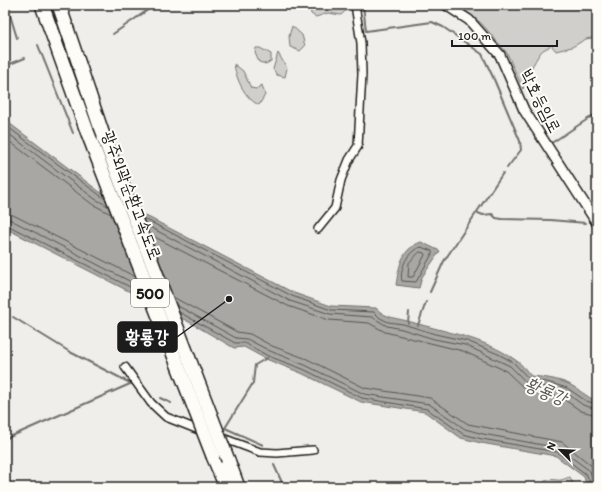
<svg xmlns="http://www.w3.org/2000/svg" width="602" height="492" viewBox="0 0 602 492" font-family="Itim,'Poor Story',sans-serif">
	<rect width="100%" height="100%" fill="#f0eeea"/>
	<filter id="ink" filterUnits="userSpaceOnUse"><feTurbulence type="fractalNoise" baseFrequency=".025" numOctaves="2"/><feDisplacementMap in="SourceGraphic" scale="8" xChannelSelector="R" yChannelSelector="G"/><feConvolveMatrix kernelMatrix="1 2 1 2 8 2 1 2 1" color-interpolation-filters="sRGB"/></filter>
	<g filter="url(#ink)">
		<g fill="#d0cfcc" stroke="#767674">
			<path d="M310,5H352L341,15L328,13L316,17L311,14Z"/>
			<path d="M458,5H597V37L586,39L572,47L556,51L551,45C549,48 543,49 541,52C533,63 528,75 523,89L507,53L482,24Z"/>
			<path d="M292,26L302,35L305,46L300,51L290,47L289,36Z"/>
			<path d="M256,48H260L271,54V61L266,64L259,62L255,53Z"/>
			<path d="M278,53L287,68L285,77L277,75L273,69Z"/>
			<path d="M234,64L243,71L251,88L256,89L262,85L265,95L259,105C245,99 236,79 234,64Z"/>
			<path d="M570,477L573,484H581L584,487H541C544,479 549,479 557,480C561,481 566,478 570,477Z"/>
		</g>
		<g fill="#a8a7a3" stroke="#706f6d">
			<path d="M5,120L100,192L294,293L331,306L376,308C386,319 398,318 411,322C446,332 484,338 514,359C521,363 526,370 531,376C544,377 558,379 569,384C579,389 586,397 597,401V487H587L584,477L556,456L481,443L461,438L425,412L361,402L301,373L266,359L244,347L234,348L191,323L5,228Z"/>
			<path d="M421,242L440,251L422,277L419,288L396,285C399,267 401,249 421,242Z"/>
		</g>
		<g fill="none" stroke-linecap="round" stroke-linejoin="round">
			<g stroke="#545452" stroke-width="1">
				<path d="M5,125L105,199"/>
				<path d="M5,131L95,199L108,206"/>
				<path d="M5,138L92,204L111,214"/>
				<path d="M5,213L13,215L136,277"/>
				<path d="M143,218L292,296L331,310L374,312L380,318L388,322L403,324L435,334L467,341L498,354L513,362L530,380L547,382L567,388L586,401L597,404"/>
				<path d="M5,219L11,220L139,286"/>
				<path d="M5,224L142,293"/>
				<path d="M146,225L290,301L330,314L372,317L387,326L402,329L434,339L465,345L510,366L528,384L546,387L565,392L583,405L597,409"/>
				<path d="M149,234L288,306L329,320L369,323L385,332L463,351L506,371L525,389L545,392L562,398L581,411L597,415"/>
				<path d="M421,247L432,251V254L416,282L402,281C399,269 408,250 421,247Z"/>
				<path d="M420,252L424,253L425,255L413,277H408L409,263Z"/>
				<path d="M173,297L237,332L250,334L272,346L307,359L365,388L430,398L468,424L562,442L597,470"/>
				<path d="M176,305L236,338L247,339L270,351L305,365L364,394L429,404L465,429L483,434L559,448L590,471L596,487"/>
				<path d="M179,312L235,343H245L268,356L303,369L362,398L427,409L463,434L482,439L557,452L587,475L591,487"/>
			</g>
			<g stroke="#706f6d" stroke-width="2">
				<path d="M7,5L17,38"/>
				<path d="M363,5L366,31L432,22L443,27L482,54L493,77L520,141L521,150L507,168"/>
				<path d="M91,7L93,5"/>
				<path d="M113,34L155,5"/>
				<path d="M38,45L73,133"/>
				<path d="M5,66L25,58"/>
				<path d="M553,142L597,113"/>
				<path d="M478,213L483,215L492,214L496,218L502,219L550,220L586,223"/>
				<path d="M430,292L444,261L503,173"/>
				<path d="M13,317L70,352L136,386"/>
				<path d="M408,323L409,312"/>
				<path d="M418,325L426,302"/>
				<path d="M160,398L171,403"/>
				<path d="M5,439L130,384"/>
				<path d="M263,445L225,428L253,383L255,365L267,358"/>
				<path d="M274,465L284,487"/>
			</g>
			<defs>
				<g id="minor">
					<path d="M318,229L335,208L341,180L349,160L358,146L362,74L361,43L355,5"/>
					<path d="M125,367L151,403L166,417L204,432"/>
					<path d="M220,437L260,452L277,453L313,450"/>
				</g>
				<path id="tertiary" d="M446,5L469,20L500,55L524,110L597,223"/>
				<g id="motorway">
					<path d="M42,5L87,131"/>
					<path d="M59,5L104,138"/>
					<path d="M213,456L226,487"/>
					<path d="M228,460L238,487"/>
				</g>
			</defs>
			<use href="#minor" stroke="#1c1c1c" stroke-width="10"/>
			<use href="#tertiary" stroke="#1c1c1c" stroke-width="12"/>
			<use href="#motorway" stroke="#1c1c1c" stroke-width="16"/>
			<use href="#minor" stroke="#fdfcf7" stroke-width="7"/>
			<use href="#tertiary" stroke="#fdfcf7" stroke-width="9"/>
			<use href="#motorway" stroke="#fdfcf7" stroke-width="13"/>
			<defs>
				<g id="motorway-bridge">
					<path d="M87,131L213,456"/>
					<path d="M104,138L228,460"/>
				</g>
			</defs>
			<use href="#motorway-bridge" stroke="#1c1c1c" stroke-width="16" stroke-linecap="butt"/>
			<use href="#motorway-bridge" stroke="#fdfcf7" stroke-width="13"/>
		</g>
	</g>
	<g text-anchor="middle" stroke-width="4" stroke-linejoin="round" paint-order="stroke">
		<rect fill="#fdfcf7" stroke="#605f5e" stroke-width="1" x="131" y="279" width="38" height="28" rx="3"/>
		<g font-size="16" font-weight="bold" fill="#1c1c1c">
			<text x="150" y="299">500</text>
		</g>
		<g font-size="17" fill="#1c1c1c" stroke="#fdfcf7">
			<text transform="translate(541 101) rotate(63)" y="6">박호등임로</text>
			<text transform="translate(132 195) rotate(69)" y="6">광주외곽순환고속도로</text>
		</g>
		<g font-size="18" font-style="italic" fill="#5b5b59" stroke="#fdfcf7">
			<text transform="translate(546 391) rotate(23)" y="6">황룡강</text>
		</g>
	</g>
	<path fill="none" stroke="#1c1c1c" stroke-width="1.5" d="M229 299L177 337"/>
	<circle fill="#1c1c1c" stroke="#fdfcf7" stroke-width="1.5" cx="229" cy="299" r="4"/>
	<rect fill="#1c1c1c" stroke="#1c1c1c" stroke-width="1.5" x="118" y="322" width="59" height="30" rx="4"/>
	<g font-size="18" text-anchor="middle" font-weight="bold" fill="#fff">
		<text x="147" y="343">황룡강</text>
	</g>
	<rect width="602" height="492" fill="none" stroke="#fdfcf7" stroke-width="20"/>
	<rect x="10" y="10" width="582" height="472" fill="none" stroke="#1c1c1c" stroke-width="1.5" filter="url(#ink)"/>
	<g transform="translate(560 450) rotate(294)" stroke="#fdfcf7" stroke-width="3" paint-order="stroke">
	<path d="M0-3L7 15L0 10L-7 15Z" fill="#1c1c1c"/>
	<text y="-6" font-size="11" font-weight="bold" text-anchor="middle" fill="#1c1c1c">N</text>
	</g>
	<path d="M452 40v6h105v-6" fill="none" stroke="#1c1c1c" stroke-width="2"/>
	<text x="458" y="40" font-size="12" fill="#1c1c1c" stroke="#fdfcf7" stroke-width="3" paint-order="stroke">100 m</text>
</svg>
